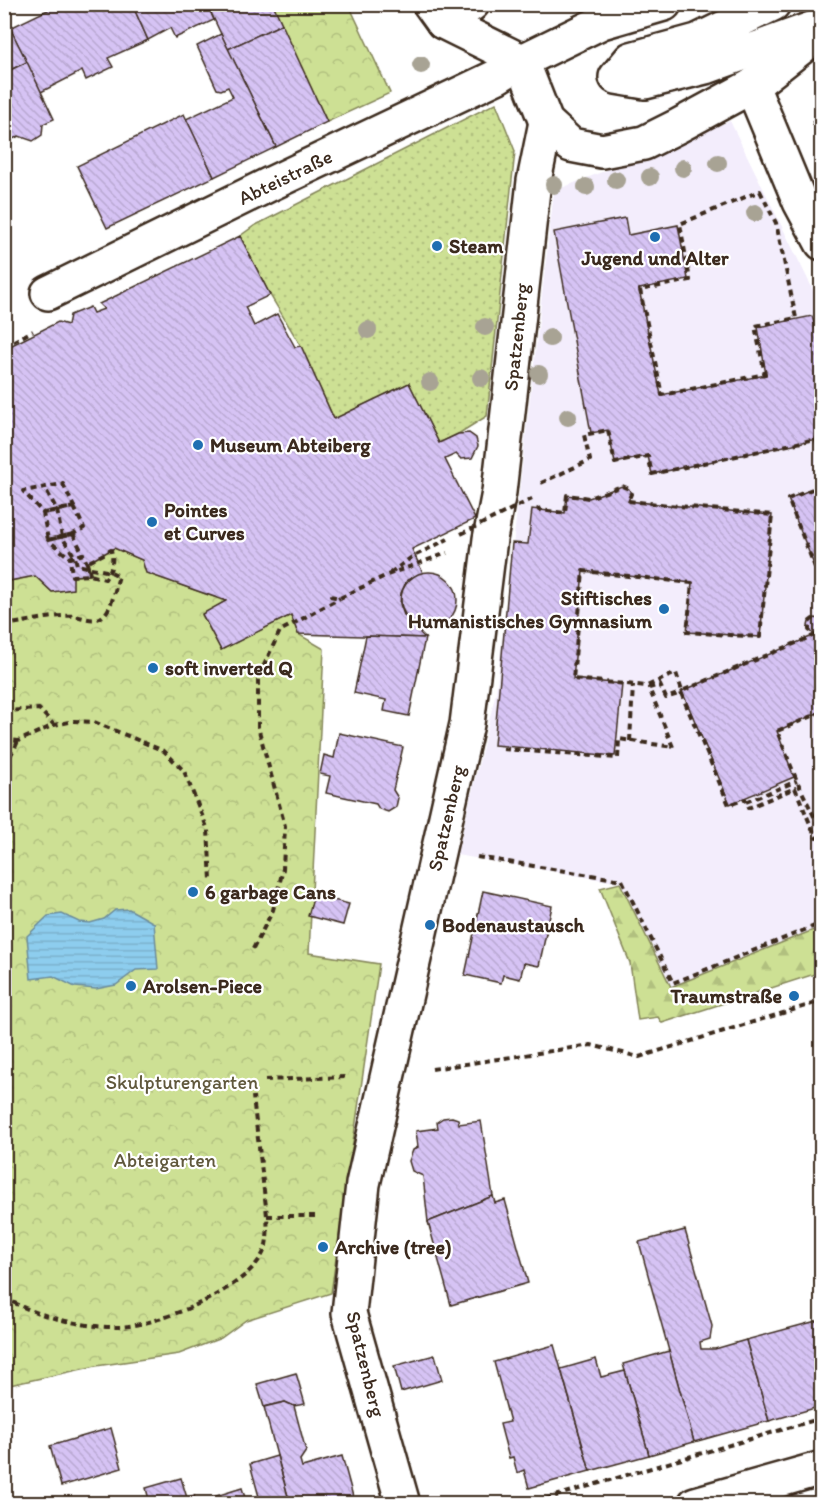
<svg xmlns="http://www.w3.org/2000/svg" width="826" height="1508" viewBox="0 0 826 1508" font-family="Itim,sans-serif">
	<defs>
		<pattern id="grass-dots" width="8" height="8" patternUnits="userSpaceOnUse" patternTransform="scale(1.5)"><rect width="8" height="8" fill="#cde094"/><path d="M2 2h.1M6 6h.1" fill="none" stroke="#b1c07f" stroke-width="1.8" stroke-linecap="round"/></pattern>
		<pattern id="forest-firs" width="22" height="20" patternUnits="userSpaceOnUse" patternTransform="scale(1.5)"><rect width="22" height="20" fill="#cde094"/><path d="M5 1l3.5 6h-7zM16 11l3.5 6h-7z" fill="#b1c07f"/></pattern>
		<pattern id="park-crowns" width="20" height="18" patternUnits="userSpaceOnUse" patternTransform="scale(1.5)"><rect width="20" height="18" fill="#cde094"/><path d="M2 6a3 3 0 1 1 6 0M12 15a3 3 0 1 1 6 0" fill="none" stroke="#b1c07f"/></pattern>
		<pattern id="water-rules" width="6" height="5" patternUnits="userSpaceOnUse" patternTransform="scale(1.5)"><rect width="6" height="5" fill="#8dcdee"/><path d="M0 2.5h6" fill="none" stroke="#7bb0cc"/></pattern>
		<pattern id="building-back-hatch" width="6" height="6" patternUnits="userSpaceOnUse" patternTransform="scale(1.5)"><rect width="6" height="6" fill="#d6c3f4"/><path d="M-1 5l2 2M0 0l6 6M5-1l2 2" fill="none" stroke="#b9a8d1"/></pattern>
	</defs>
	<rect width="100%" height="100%" fill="#fff"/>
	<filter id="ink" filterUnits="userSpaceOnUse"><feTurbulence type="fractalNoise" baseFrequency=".0167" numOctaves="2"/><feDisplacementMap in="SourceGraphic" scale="12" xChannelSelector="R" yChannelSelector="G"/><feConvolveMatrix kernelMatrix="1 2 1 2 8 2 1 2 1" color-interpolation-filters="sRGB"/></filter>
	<g filter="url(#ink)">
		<path fill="#f3edfc" d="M730,121L821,306V927L671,987L620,883L457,855L496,692L554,191Z"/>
		<path fill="url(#grass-dots)" stroke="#848559" stroke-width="1.5" d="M496,103L515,151L487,416L458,434L439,443L409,383L334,419L301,346L270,295L240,236L254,226Z"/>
		<path fill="url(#forest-firs)" stroke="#848559" stroke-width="1.5" d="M620,883L671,987L821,927V972L662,1023L658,1017L638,1020L630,963L600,888Z"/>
		<g fill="url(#park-crowns)" stroke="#848559" stroke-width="1.5">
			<path d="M272,5H349L390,93L327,122Z"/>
			<path d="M114,548L142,560L146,573L226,601L202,615L221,650L291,615L298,634L324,649L309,953L379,964L331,1293L246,1320L221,1338L179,1354L96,1366L5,1386V582L35,576L52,592L71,589L73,576L88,575L86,564Z"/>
		</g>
		<path fill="url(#water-rules)" stroke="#6c8c9b" stroke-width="1.5" d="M129,909L154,923L158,969L136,970L116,985L96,989L75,987L53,976L31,979L27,936L48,916L62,914L79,922L90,923L104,919L115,910Z"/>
		<g fill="url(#building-back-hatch)" stroke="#3b2a1e" stroke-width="1.5">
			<path d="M60,4H132L148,40L108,58L113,67L86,80L82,71L41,92L10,28Z"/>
			<path d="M132,4H207L214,20L175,38L170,28L148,40Z"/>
			<path d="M207,4H273L282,24L228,49Z"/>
			<path d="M282,24L327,122L276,147L228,49Z"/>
			<path d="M10,28L27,62L4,73V31Z"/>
			<path d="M221,34L276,147L214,177L186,119L233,97L228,87L221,90L217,89L197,46Z"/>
			<path d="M27,62L54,119L43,124L42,135L33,141L19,136L4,143V73Z"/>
			<path d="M184,114L214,177L107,228L77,166Z"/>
			<path d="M625,218L628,235L678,225L688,279L639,289L661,395L766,375L758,327L812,316L817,332L822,331V438L652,474L648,456L615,463L608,430L591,433L554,232Z"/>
			<path d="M240,236L270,295L245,307L254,326L277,314L295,347L301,346L334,419L409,383L439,443L458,434L469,433L476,438L478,446L472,458L461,459L456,454L445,459L475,519L412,549L423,573L407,580L401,593L400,604L404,615L410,622L423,628L420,633L425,638L298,634L291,615L221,650L202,614L226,601L146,573L142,560L114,548L87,563L90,575L73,576V589L52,592L35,576L4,582V349L58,322L68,325L70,315L90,307L93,313L104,309L99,304Z"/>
			<path d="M822,485V585L788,499Z"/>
			<path d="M622,486L629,489L631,494L628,501L772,515L760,637L687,632L692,583L583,571L573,679L622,684L615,756L494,745L512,543L528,544L532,509L565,513L567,495L589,498Z"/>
			<circle cx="429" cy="600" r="28"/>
			<path d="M814,618L822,619V711L777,731L794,777L730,804L682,691L815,635L809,630L808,626L809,622Z"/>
			<path d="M366,636L425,638L409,716L384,711L386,700L354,693Z"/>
			<path d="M339,733L403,747L393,790L398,798L396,807L388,812L379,809L376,804L326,793L330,776L320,774L324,755L334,758Z"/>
			<path d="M483,891L552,906L539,966L524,963L520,979L503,975L501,983L465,975Z"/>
			<path d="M314,895L349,904L343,925L308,916Z"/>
			<path d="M452,1117L458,1119L459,1124L481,1121L493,1196L428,1222L423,1176L412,1171L409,1161L413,1150L418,1147L416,1131L438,1128L437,1122L443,1118Z"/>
			<path d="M493,1196L495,1203L505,1200L528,1283L451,1305L428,1222Z"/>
			<path d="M685,1230L712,1326L710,1339L700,1342L701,1349H715L746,1340L769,1421L694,1442L639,1242Z"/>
			<path d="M820,1320L822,1327V1406L769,1421L746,1340Z"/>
			<path d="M554,1345L590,1471L529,1488L524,1470L517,1473L513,1457L509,1458L500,1424L510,1422L494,1362Z"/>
			<path d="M669,1351L694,1442L649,1455L623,1364Z"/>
			<path d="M435,1355L442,1380L401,1392L394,1366Z"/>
			<path d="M596,1359L601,1377L625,1371L649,1455L590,1471L561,1369Z"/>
			<path d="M296,1373L305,1404L294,1406L285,1402L264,1407L257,1384Z"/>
			<path d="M285,1402L294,1406L306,1451L300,1460L302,1467L342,1456L355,1504H290L264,1407Z"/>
			<path d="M111,1428L122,1468L61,1486L50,1446Z"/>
			<path d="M277,1456L290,1504H261L250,1464Z"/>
			<path d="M181,1478L187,1498L194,1495L196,1504H150L146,1488Z"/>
			<path d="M242,1488L247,1504H214L213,1497Z"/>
		</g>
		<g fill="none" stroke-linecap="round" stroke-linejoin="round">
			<defs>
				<g id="minor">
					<path d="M430,4L443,22L522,61"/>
					<path d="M773,4L697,41L631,59L616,77L645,82L709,66L822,25"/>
					<path d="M443,22L472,4"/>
					<path d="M522,61L546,122L571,145L602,151L644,143L678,126L752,86L813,38"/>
					<path d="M752,86L800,202L822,243"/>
					<path d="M48,293L268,185L498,76L522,61L602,22L664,4"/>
					<path d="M403,1504L349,1313L363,1184L467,724L490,539L499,492L534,181L546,122"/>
					<path d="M695,1504L822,1468"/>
				</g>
			</defs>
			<use href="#minor" stroke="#3b2a1e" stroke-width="38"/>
			<g stroke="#3b2a1e" stroke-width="4" stroke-dasharray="6 4.5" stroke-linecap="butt">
				<path d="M812,123L822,121"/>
				<path d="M760,191L776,223L796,318L755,326L765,374L662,395L640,290L690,280L680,224Z"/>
				<path d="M4,275L8,279L11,277"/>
				<path d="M4,315L12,311"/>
				<path d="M4,346L33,331"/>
				<path d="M541,483L590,460L584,435L608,430L615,463L648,456L652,474L816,439L822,462"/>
				<path d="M63,484L74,507L43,513L23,491Z"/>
				<path d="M822,485L788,499L822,585"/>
				<path d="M74,507L84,528L73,534L48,540L43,513Z"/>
				<path d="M538,507L539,510L565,513L567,495L589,498L622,486L629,489L631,494L628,501L772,515L760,637L687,632L692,583L583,571L573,679L647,686L676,673L682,691L815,635L809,630V622L814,618L822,619"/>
				<path d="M73,534L83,554L70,558L48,540Z"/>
				<path d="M390,573L412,557L448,539"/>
				<path d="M90,575L89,568L83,554L70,558L72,576L90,575L105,579C112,569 114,561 111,550L87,563L90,575"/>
				<path d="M330,596L340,598L387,575L447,553"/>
				<path d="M4,625C22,623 58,614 74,616C84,617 95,624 104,615C113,606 115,588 119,576L111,572L77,565L75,557L62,537L57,510L45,488"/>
				<path d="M4,711L39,709L54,725"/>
				<path d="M822,712L777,731L797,781L822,833"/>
				<path d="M630,741L633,685"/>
				<path d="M4,742L10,740L18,741L54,725L74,721L94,722L164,751L184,771L208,830L211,880"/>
				<path d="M503,749L618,758L619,739L673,747L649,688L660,685L666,698L681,693L729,805L745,799L748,808L795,788L816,838L822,836"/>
				<path d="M4,765L15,748L18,741"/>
				<path d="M746,802L797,781"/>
				<path d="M477,857L622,880L673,983L822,923"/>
				<path d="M253,949L273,910L283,869L285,826L258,727V678L280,631L340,598"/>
				<path d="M432,1069L591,1045L639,1057L822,1001"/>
				<path d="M265,1080L347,1077"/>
				<path d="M267,1216H319"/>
				<path d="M4,1297C32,1315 84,1328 117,1327C156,1327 257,1287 266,1245C270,1225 265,1202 263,1182C260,1153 256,1125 253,1096"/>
				<path d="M537,1504L538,1501L822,1418"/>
			</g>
			<use href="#minor" stroke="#fff" stroke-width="33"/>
			<path stroke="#3b2a1e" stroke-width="4" stroke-dasharray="6 4.5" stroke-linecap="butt" d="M461,534L534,498"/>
		</g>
		<g fill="#a8a394">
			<circle cx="421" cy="65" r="9"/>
			<circle cx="718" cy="163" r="9"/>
			<circle cx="683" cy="168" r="9"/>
			<circle cx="650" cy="177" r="9"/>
			<circle cx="616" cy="180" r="9"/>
			<circle cx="554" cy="185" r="9"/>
			<circle cx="586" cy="187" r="9"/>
			<circle cx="755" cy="213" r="9"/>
			<circle cx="485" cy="327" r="9"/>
			<circle cx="368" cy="330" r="9"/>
			<circle cx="550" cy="338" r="9"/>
			<circle cx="539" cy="374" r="9"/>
			<circle cx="481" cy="378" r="9"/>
			<circle cx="430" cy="382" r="9"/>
			<circle cx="568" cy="417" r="9"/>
		</g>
	</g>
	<g fill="#1f6fb2" stroke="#fff" stroke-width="2">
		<circle cx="655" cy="237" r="6"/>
		<circle cx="437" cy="246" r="6"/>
		<circle cx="198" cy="445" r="6"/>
		<circle cx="152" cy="522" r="6"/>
		<circle cx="664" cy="609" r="6"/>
		<circle cx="153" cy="668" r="6"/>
		<circle cx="193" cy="892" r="6"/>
		<circle cx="430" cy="925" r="6"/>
		<circle cx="131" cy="986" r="6"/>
		<circle cx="794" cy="996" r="6"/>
		<circle cx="323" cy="1247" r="6"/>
	</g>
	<g text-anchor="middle" stroke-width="4.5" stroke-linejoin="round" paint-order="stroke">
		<g font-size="20" fill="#3b2a1e" stroke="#fff">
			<text transform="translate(285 177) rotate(-26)" y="7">Abteistraße</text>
			<text transform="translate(516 337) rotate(-84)" y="7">Spatzenberg</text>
			<text transform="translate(446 818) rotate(-77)" y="7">Spatzenberg</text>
			<text transform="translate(366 1364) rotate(76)" y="7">Spatzenberg</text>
		</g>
		<g font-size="20" font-weight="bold" fill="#3b2a1e" stroke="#fff" text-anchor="start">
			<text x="449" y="253">Steam</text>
			<text x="655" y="265" text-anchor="middle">Jugend und Alter</text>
			<text x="210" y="452">Museum Abteiberg</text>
			<text x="164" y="517">Pointes<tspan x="164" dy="23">et Curves</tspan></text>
			<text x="652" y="605" text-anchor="end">Stiftisches<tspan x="652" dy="23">Humanistisches Gymnasium</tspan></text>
			<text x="165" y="675">soft inverted Q</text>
			<text x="205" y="899">6 garbage Cans</text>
			<text x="442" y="932">Bodenaustausch</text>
			<text x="143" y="993">Arolsen-Piece</text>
			<text x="782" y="1003" text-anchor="end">Traumstraße</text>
			<text x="335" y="1254">Archive (tree)</text>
		</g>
		<g font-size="20" fill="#60583c" stroke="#fff">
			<text x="182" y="1089">Skulpturengarten</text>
			<text x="165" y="1167">Abteigarten</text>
		</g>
	</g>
	<rect width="826" height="1508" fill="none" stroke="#fff" stroke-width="24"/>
	<rect x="12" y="12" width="802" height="1484" fill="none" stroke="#3b2a1e" stroke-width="2" filter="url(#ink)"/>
</svg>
